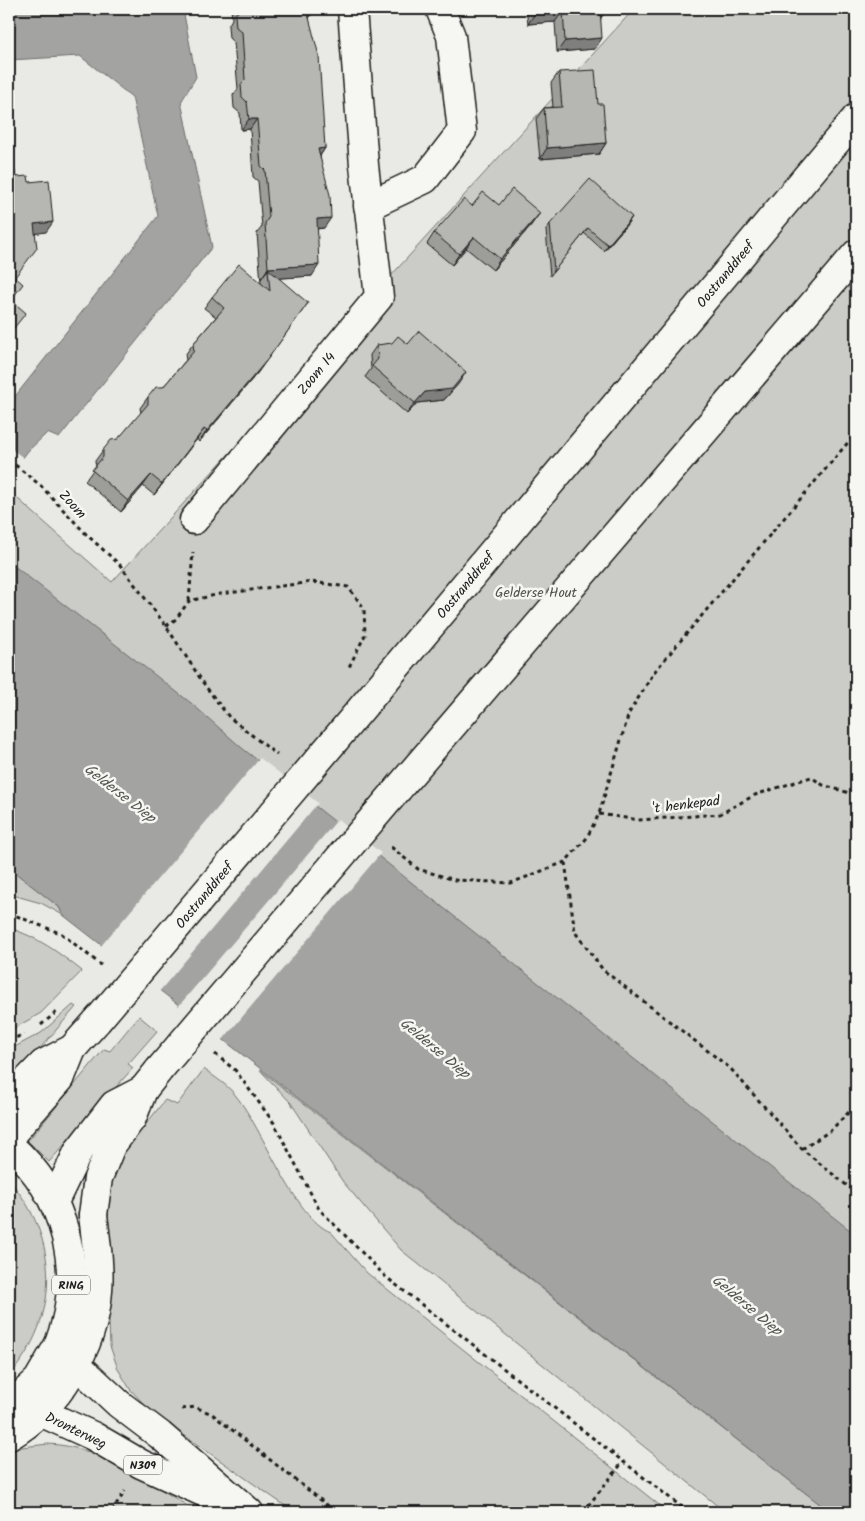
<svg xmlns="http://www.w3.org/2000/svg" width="865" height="1521" viewBox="0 0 865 1521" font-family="Kalam,sans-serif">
	<rect width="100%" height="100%" fill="#e9e9e5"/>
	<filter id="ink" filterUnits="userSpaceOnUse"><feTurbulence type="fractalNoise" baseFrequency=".02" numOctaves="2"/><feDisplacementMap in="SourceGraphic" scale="10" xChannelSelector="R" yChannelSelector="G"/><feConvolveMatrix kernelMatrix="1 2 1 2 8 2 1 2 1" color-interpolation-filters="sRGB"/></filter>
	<g filter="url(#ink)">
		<g fill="#cbcbc7" stroke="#747472">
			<path d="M634,9H856V1285L9,562V491L112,582Z"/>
			<path d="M9,868L59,907L63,915L41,903L9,894Z"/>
			<path d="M9,928C38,937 58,952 82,971L41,1013L9,1031Z"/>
			<path d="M73,1005L76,1007L31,1059L9,1080V1050L41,1033Z"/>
			<path d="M139,1016L157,1031L128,1064L133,1068L49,1162L28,1141L104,1049L110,1051Z"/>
			<path d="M204,1069C214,1077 228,1085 236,1096C262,1127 295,1219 331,1232L367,1273L668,1512H294L152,1413L130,1389L118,1369L110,1346L105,1227L107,1197L119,1162L127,1148L165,1100L177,1105Z"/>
			<path d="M260,1070L830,1512H725L401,1250L343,1182L291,1103Z"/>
			<path d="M9,1180C60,1238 61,1317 9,1376Z"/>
			<path d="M48,1444C103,1446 151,1485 198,1512H9V1452L22,1447Z"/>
		</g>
		<g fill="#a3a3a1" stroke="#6d6d6c">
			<path d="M9,9H183L196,77L181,102L212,247L59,438L47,433L28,451L9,476V404L158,216L132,97L80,56L9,60Z"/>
			<path d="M9,562L191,703L242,748L856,1235V1512H830L63,915L59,907L9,868Z"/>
		</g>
		<g fill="#e9e9e5">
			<path d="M9,447L25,459L14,474L9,469Z"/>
			<path d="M260,758L318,803L158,993L100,947Z"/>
			<path d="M338,819L381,853L221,1042L177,1008Z"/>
		</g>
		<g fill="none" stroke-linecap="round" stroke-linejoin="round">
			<defs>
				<g id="minor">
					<path d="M368,206L425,179L462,131L451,36L440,9"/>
					<path d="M194,520L379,297L364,165L352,9"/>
				</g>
				<g id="secondary">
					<path d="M335,740L856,118"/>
					<path d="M398,789L856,254"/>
					<path d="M9,1099L43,1064L72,1049L97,1021"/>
					<path d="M9,1137L60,1079L72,1049"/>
					<path d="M54,1202L79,1150L114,1105L143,1090"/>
					<path d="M93,1215L98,1178L111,1146L132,1118L143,1090L159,1070"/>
				</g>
				<g id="primary">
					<path d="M9,1145C67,1195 86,1273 59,1344L75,1363L119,1404L160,1435L249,1512"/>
					<path d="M9,1407L38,1380L59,1344"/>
					<path d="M40,1412L93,1436L141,1464L223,1501"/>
					<path d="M9,1436C58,1408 94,1347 98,1291C100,1266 96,1240 93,1215"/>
				</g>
			</defs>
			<use href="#minor" stroke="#1c1c1c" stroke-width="31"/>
			<use href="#secondary" stroke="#1c1c1c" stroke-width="31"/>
			<use href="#primary" stroke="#1c1c1c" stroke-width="31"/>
			<g stroke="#1c1c1c" stroke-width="3" stroke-dasharray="4 4" stroke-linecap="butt">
				<path d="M9,460L40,485L87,535L120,565L166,626L206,687L229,717L277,755"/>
				<path d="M189,601L193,552"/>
				<path d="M166,626L176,619L189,601L220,594L312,582L348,587L364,608L365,635L348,669"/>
				<path d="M599,814L639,820L720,814L755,795L811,777L823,785L856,795"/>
				<path d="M391,847L418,869L455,880L511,883L565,862L586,839L599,814L629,713L655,671L856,433"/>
				<path d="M565,862L575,932L603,970L730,1068L802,1149L856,1193"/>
				<path d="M9,913L62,934L101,965"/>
				<path d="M41,1025L59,1010"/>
				<path d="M9,1041L24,1034"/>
				<path d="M215,1054L235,1070L274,1123L319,1209L386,1277L688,1512"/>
				<path d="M802,1149L830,1131L856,1105"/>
				<path d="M182,1409L195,1407L212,1414L336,1512"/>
				<path d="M112,1512L125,1491"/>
				<path d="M583,1512L623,1462"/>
			</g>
			<use href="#minor" stroke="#f6f6f2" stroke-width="28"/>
			<use href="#secondary" stroke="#f6f6f2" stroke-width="28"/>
			<use href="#primary" stroke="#f6f6f2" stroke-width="28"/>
			<defs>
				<g id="secondary-bridge">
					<path d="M97,1021L335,740"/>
					<path d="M159,1070L398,789"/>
				</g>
			</defs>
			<use href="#secondary-bridge" stroke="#1c1c1c" stroke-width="31" stroke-linecap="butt"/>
			<use href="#secondary-bridge" stroke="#f6f6f2" stroke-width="28"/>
		</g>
		<g fill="#9d9d9a" stroke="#1c1c1c">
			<path d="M231,9H315L309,18L325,148L320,156L324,228L317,229L312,276L279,278L259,371L199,442L197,439L154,495L143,486L121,512L85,481L96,466L95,461L103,450L118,439L141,413L140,408L148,397L163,387L186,360L185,355L193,344L216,317L204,308L212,297L261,283L257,233L262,227L258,181L253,177L250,129L241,130L240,113L234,108L233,95L238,89L234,43L229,38L228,26L232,19Z"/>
			<path d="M526,9H607L601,18L595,49L557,52L555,22L528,24Z"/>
			<path d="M559,72L598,104L606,143L599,154L540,159L536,119L544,108L553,107L551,83Z"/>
			<path d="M499,205L532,224L493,270L466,248L452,265L427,244L434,233L472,206Z"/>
			<path d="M628,223L604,251L584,233L550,276L546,230L550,224Z"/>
			<path d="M377,345L459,383L444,400L417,403L407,414L365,377L371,369L370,355Z"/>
		</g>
		<g fill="#7f7f7d" stroke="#1c1c1c">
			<path d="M315,9L308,20L307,10Z"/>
			<path d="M600,9H607L600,18Z"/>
			<path d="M563,11L555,22L528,24L535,13Z"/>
			<path d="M602,38L595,49L557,52L565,41Z"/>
			<path d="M249,119H257L250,129L241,130Z"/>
			<path d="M606,143L599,154L540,159L547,148Z"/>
			<path d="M325,148L318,159V149Z"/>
			<path d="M540,213L532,224L493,270L500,259Z"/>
			<path d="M632,217L628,223L604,251L608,245Z"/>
			<path d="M331,218L324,228L309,229L317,219Z"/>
			<path d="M53,222L46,232L26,235L34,224Z"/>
			<path d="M474,237L466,248L452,265L459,254Z"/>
			<path d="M319,265L312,276L269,279L268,269L261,279L268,268Z"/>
			<path d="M308,303L259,371L199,442L207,431Z"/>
			<path d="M466,372L459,383L444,400L417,403L407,414L415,403L425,392Z"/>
			<path d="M204,429L197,439L154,495L162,484Z"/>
			<path d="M151,475L143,486L121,512L128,501Z"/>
		</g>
		<g fill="#b6b6b3" stroke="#1c1c1c">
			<path d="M240,9H315L307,10L319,56L325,148L318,149L330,195L331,218L317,219L319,265L268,268L265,223L269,217L265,170L261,166L257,119H249L247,102L242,97L241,84L245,80L242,32L236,27L235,15Z"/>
			<path d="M535,9H600L602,38L565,41L563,11L535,13Z"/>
			<path d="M595,70L598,104H603L606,143L547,148L544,108L562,107L559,72Z"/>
			<path d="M9,157L13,161L16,177L28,176L29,182L49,180L53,222L34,224L37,248L15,277L23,284L11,300L26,313L9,334Z"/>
			<path d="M590,179L632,217L608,245L588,228L554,271L550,224Z"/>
			<path d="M512,189L540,213L500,259L474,237L459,254L434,233L464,199L472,206L483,192L499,205Z"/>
			<path d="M239,264L270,291L268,269L308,303L267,360L207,431L204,429L162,484L151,475L128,501L92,470L103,457V450L111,440L118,439L148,404V397L156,387H163L194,351L193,344L224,308L212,297Z"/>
			<path d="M419,331L466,372L452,389L425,392L415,403L372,366L378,359L377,345L392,343L398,336L408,344Z"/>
		</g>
	</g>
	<g text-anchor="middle" stroke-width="5" stroke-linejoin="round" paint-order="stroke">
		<g fill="#f6f6f2" stroke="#5d5d5c" stroke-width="1">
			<rect x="52" y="1275.5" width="38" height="19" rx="4"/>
			<rect x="124" y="1455.5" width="38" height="19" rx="4"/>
		</g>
		<g font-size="12" font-weight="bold" fill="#1c1c1c">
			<text x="71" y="1289">RING</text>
			<text x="143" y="1469">N309</text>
		</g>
		<g font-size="14" fill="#1c1c1c" stroke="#f6f6f2">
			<text transform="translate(725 274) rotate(-50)" y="5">Oostranddreef</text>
			<text transform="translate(316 373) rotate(-50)" y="5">Zoom 14</text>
			<text transform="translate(73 504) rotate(47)" y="5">Zoom</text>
			<text transform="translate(465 585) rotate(-50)" y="5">Oostranddreef</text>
			<text transform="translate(686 804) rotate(-7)" y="5">'t henkepad</text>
			<text transform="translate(204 895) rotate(-50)" y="5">Oostranddreef</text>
			<text transform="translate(76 1430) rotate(26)" y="5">Dronterweg</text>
		</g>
		<g font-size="14" fill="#51514f" stroke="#f6f6f2">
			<text x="536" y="597">Gelderse Hout</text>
		</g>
		<g font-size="15" font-style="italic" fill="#525251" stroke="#f6f6f2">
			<text transform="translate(120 793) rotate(38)" y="5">Gelderse Diep</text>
			<text transform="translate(435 1048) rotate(40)" y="5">Gelderse Diep</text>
			<text transform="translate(747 1305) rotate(40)" y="5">Gelderse Diep</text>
		</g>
	</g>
	<rect width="865" height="1521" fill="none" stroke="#f6f6f2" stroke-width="30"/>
	<rect x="15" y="15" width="835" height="1491" fill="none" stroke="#1c1c1c" stroke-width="2" filter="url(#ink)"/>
</svg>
